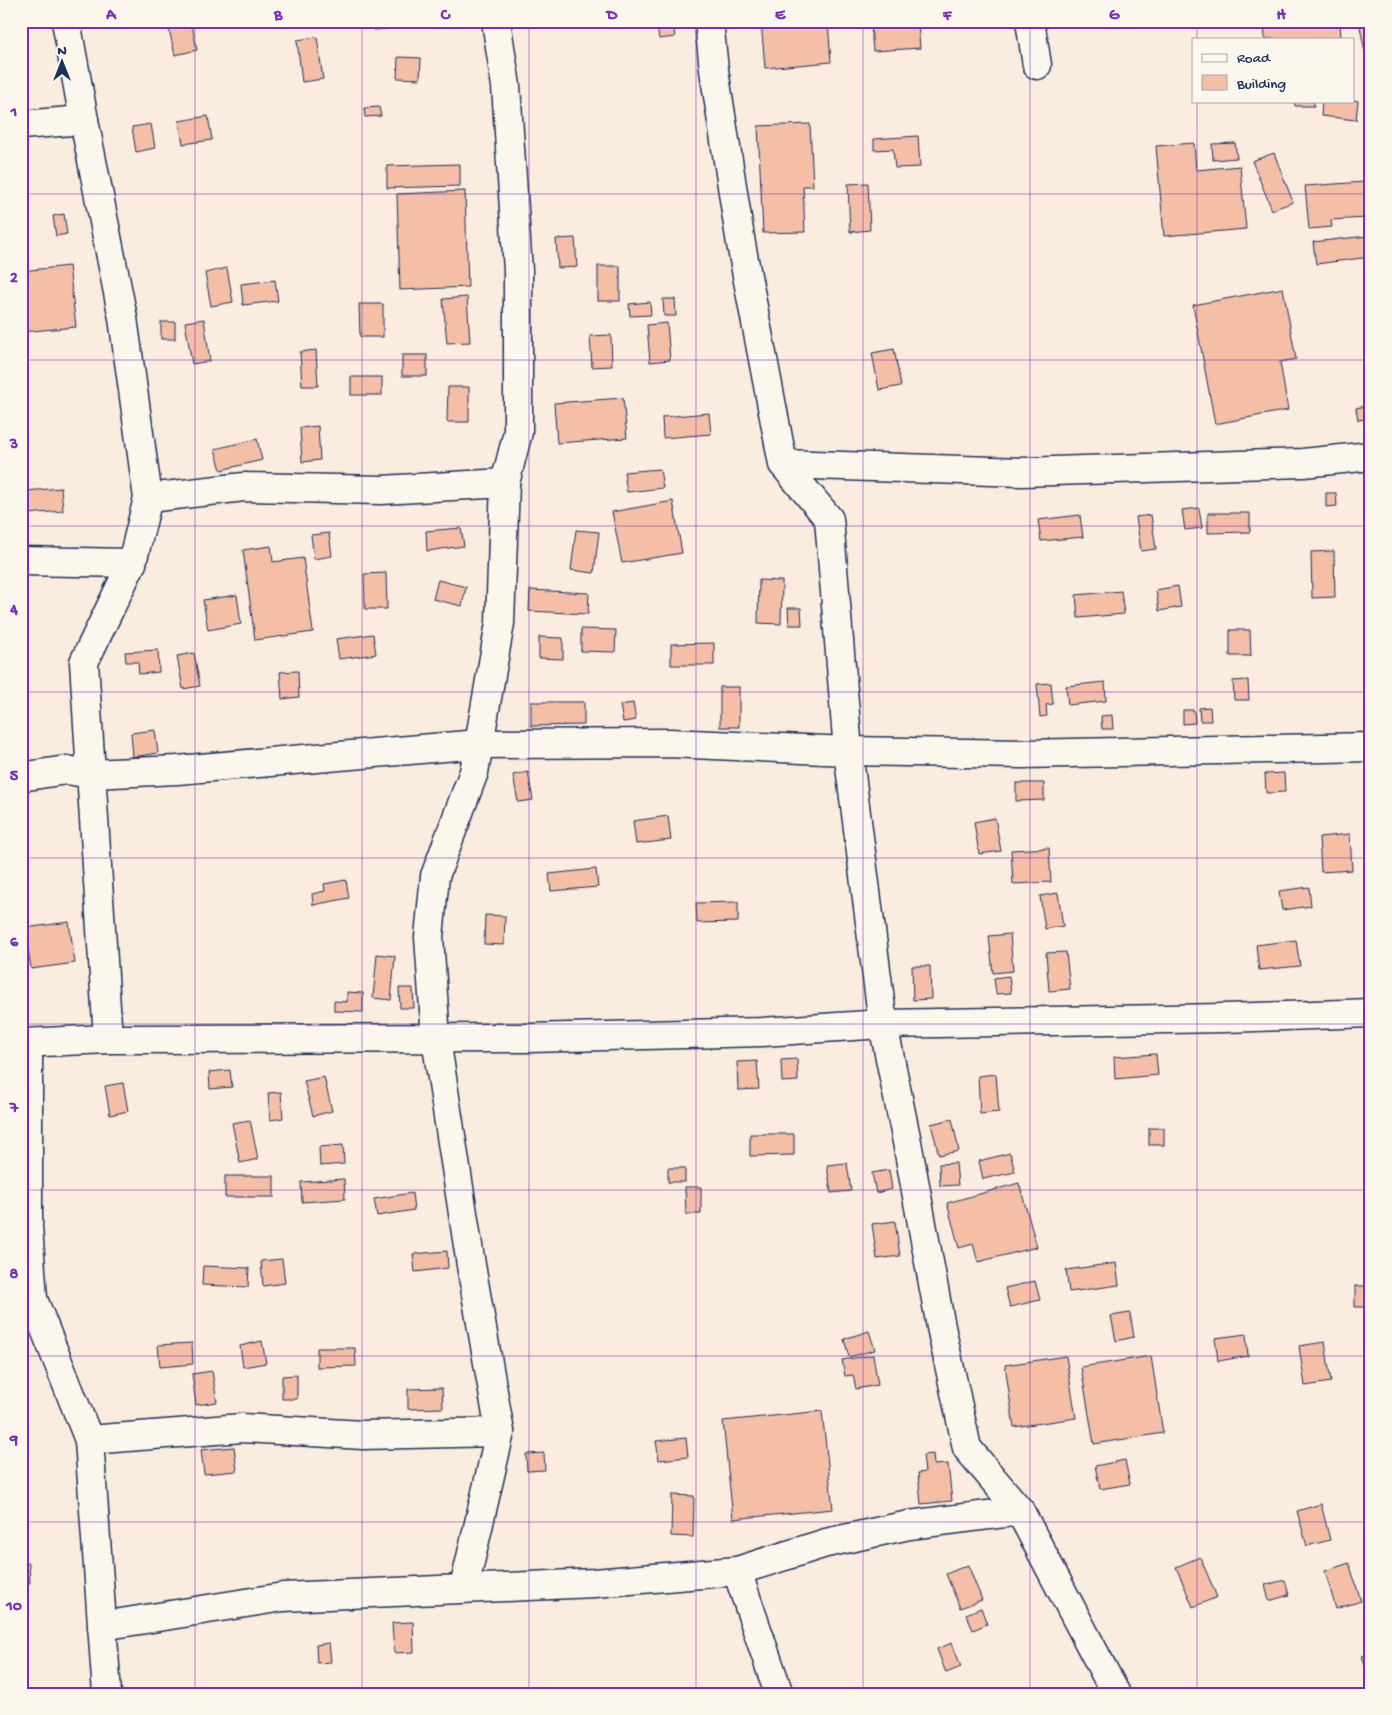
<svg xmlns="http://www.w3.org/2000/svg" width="1392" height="1715" viewBox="0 0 1392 1715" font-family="'Gochi Hand',sans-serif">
	<rect width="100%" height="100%" fill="#faecde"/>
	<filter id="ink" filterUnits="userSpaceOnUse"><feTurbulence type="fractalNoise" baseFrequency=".02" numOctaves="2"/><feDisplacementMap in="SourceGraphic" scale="10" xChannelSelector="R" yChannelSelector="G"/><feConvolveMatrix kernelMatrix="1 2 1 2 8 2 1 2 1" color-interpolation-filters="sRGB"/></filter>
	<g filter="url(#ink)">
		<g fill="#f4bea7" stroke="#1b2f5e">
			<path d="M167,21H191L197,50L175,55Z"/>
			<path d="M373,21H438L439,24L374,30Z"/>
			<path d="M656,21H673L675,37L659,39Z"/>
			<path d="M761,21H828L831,62L765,68Z"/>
			<path d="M1264,21H1340L1341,39H1265Z"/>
			<path d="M1371,21V51L1365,52L1359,22Z"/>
			<path d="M918,23L920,48L873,51L871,26Z"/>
			<path d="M317,37L323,79L302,82L297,40Z"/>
			<path d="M398,57L421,58L420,79L397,78Z"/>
			<path d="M1353,100L1358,101L1356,120L1321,116L1322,101Z"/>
			<path d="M1294,101H1314V106H1295Z"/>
			<path d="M379,107L381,116L365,117L364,108Z"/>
			<path d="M208,116L212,140L183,144L179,121Z"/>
			<path d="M151,124L155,148L136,152L132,127Z"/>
			<path d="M810,124L813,186H803L805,232L763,233L758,126Z"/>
			<path d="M918,136L920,167L895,168L893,149L874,150V139Z"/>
			<path d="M1194,143L1196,170L1240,166L1246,229L1164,236L1156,146Z"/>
			<path d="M1235,143L1237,158L1213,160L1212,144Z"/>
			<path d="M1274,153L1293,202L1272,210L1252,161Z"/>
			<path d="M460,164V186L387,188V166Z"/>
			<path d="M1365,182L1367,218L1331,220L1332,227L1309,229L1305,186Z"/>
			<path d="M868,183L870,230L850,232L848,184Z"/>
			<path d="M465,191L468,287L400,290L397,194Z"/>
			<path d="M64,214L67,234L56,236L53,216Z"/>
			<path d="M1367,236L1370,257L1316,264L1313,242Z"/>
			<path d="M575,238L577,267L558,268L556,239Z"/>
			<path d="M69,266L76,327L21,332V271Z"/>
			<rect x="598" y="266" width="22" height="35"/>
			<path d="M227,268L233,302L211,306L205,273Z"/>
			<path d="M275,280L278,301L243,305L241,284Z"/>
			<path d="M1283,288L1296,359L1280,362L1288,410L1215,424L1193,305Z"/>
			<path d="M467,297L470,342L447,343L443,299Z"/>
			<path d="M663,299H675L676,316H664Z"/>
			<path d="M650,302L651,315L630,316L629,304Z"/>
			<path d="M359,304H383V337H360Z"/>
			<path d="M204,319L210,361L192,364L185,322Z"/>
			<rect x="161" y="322" width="14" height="17"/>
			<path d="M667,323L670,360L650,362L647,325Z"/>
			<path d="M611,335L612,366L592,367L590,336Z"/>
			<path d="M894,349L901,386L879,390L872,353Z"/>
			<path d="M316,350L318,386H302L300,352Z"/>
			<rect x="402" y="355" width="25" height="21"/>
			<rect x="351" y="377" width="31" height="18"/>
			<path d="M448,387H469V422H447Z"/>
			<path d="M623,398L627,438L557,443L554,403Z"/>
			<path d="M1371,405V418L1358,420L1356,408Z"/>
			<path d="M709,413L711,434L663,438L662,417Z"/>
			<path d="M318,426L320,460L302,462L300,428Z"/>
			<path d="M257,439L262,460L221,470L215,449Z"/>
			<path d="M660,469L663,488L627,492L624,472Z"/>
			<path d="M61,488L63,511L27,514L25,491Z"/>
			<path d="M1326,493H1336L1337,506L1326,507Z"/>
			<path d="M673,501L682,553L622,563L612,512Z"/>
			<path d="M1199,508L1202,528L1185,530L1182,510Z"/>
			<path d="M1208,513H1250V532L1208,533Z"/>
			<path d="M1080,515L1083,537L1041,541L1038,520Z"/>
			<path d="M1151,515L1156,549L1141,551L1136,517Z"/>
			<path d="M461,528L464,546L427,551L426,531Z"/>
			<path d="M576,530L599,532L594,573L571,570Z"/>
			<path d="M329,533L332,556L314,559L311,535Z"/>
			<path d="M271,546L273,562L303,558L313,632L255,640L243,550Z"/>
			<path d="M1334,551L1335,597L1312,598L1311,552Z"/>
			<path d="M386,573L387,609H365L364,574Z"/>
			<path d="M438,580L466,587L462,606L433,599Z"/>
			<path d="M759,580L782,581L781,624L758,623Z"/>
			<path d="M1178,586L1181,607L1159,611L1156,590Z"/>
			<path d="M530,590L589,593L588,614L529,611Z"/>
			<path d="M1121,591L1124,614L1078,618L1076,595Z"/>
			<path d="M237,595L241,624L208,630L203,600Z"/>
			<path d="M788,608H801L802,625H789Z"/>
			<path d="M581,629L616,630L615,652L581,651Z"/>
			<path d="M1230,630H1250L1251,656H1230Z"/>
			<path d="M373,634L376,654L339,659L336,639Z"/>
			<path d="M539,637L563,638V659L539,658Z"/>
			<path d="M714,643V665H671V644Z"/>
			<path d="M158,650L159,672L139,674L138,662H126L125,652Z"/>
			<path d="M194,653L200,686L183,689L177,656Z"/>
			<path d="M298,671L299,697L282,699L280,672Z"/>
			<path d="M1248,680L1249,700H1234L1233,681Z"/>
			<path d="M1105,682L1106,701L1068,705L1066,686Z"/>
			<path d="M1051,683L1053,704L1046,705L1047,716L1040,717L1037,684Z"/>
			<rect x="720" y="687" width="19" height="40"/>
			<path d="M531,702H584V725L531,726Z"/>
			<path d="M633,703L636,720L623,722L620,705Z"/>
			<path d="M1210,707L1211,721H1200L1199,708Z"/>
			<path d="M1183,710H1194L1195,723L1183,724Z"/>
			<path d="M1112,715L1113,729H1102L1101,716Z"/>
			<path d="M155,730L158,753L133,757L131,733Z"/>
			<path d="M528,772L533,800L518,802L513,775Z"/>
			<path d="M1284,773L1285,792L1266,793L1265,774Z"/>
			<path d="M1016,783H1044V800L1016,801Z"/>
			<path d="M668,816L671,840L636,844L633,821Z"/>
			<path d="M995,818L1001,851L979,854L974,822Z"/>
			<path d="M1350,834L1352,870L1321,872L1319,837Z"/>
			<path d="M1049,848L1051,882L1013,884L1011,850Z"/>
			<path d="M596,869L598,887L551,891L549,874Z"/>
			<path d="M346,880L349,898L313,905L312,894L325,891L324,884Z"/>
			<path d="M1309,887L1311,906L1282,910L1279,891Z"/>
			<path d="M1058,893L1063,926L1045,929L1040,896Z"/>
			<path d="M738,902V922L697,923L696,903Z"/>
			<path d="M485,915L505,916L504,945L484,944Z"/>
			<path d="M69,922L75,963L31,969L25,928Z"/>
			<path d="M1010,934L1013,971L993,973L989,936Z"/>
			<path d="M1296,940L1300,966L1259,970L1256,945Z"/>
			<path d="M1066,952L1070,989L1049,991L1046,953Z"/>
			<path d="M377,954L395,956L391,1000L373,998Z"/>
			<path d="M912,966H930L931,999L913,1000Z"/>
			<path d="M1009,976L1011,993L996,994L994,978Z"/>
			<path d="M399,988H413L414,1008H400Z"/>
			<path d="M347,992L363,993V1012L334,1011V1001L347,1002Z"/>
			<path d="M1156,1054L1158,1075L1115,1079L1114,1057Z"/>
			<path d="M797,1059L798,1081L782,1082L781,1060Z"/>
			<path d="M757,1061L759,1089L738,1090L737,1062Z"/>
			<path d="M230,1070L232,1087L210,1089L209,1072Z"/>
			<path d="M996,1074L999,1112L980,1114L978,1076Z"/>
			<path d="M324,1077L332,1111L313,1116L304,1081Z"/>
			<path d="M123,1083L128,1111L110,1115L105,1086Z"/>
			<path d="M281,1092L283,1118L270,1120L268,1093Z"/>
			<path d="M952,1119L959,1151L939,1155L931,1124Z"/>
			<path d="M250,1120L258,1159L240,1163L232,1123Z"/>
			<rect x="1149" y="1128" width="15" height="17"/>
			<path d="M750,1134H794V1155L750,1156Z"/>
			<path d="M343,1145L344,1164L320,1166L319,1147Z"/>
			<path d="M1010,1153L1015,1172L983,1179L979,1161Z"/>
			<path d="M847,1163L851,1191L831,1193L827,1165Z"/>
			<path d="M956,1163L958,1185L940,1186L939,1164Z"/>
			<rect x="668" y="1168" width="17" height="14"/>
			<path d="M889,1170L892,1189L876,1193L872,1173Z"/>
			<rect x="225" y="1176" width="49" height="21"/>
			<path d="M344,1179L345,1199L302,1202L301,1182Z"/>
			<path d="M1019,1183L1037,1247L978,1262L973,1244L959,1248L947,1203Z"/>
			<path d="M685,1187H701V1214H686Z"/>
			<path d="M412,1193L414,1210L377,1216L374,1199Z"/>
			<path d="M895,1221L900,1256L877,1259L872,1224Z"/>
			<path d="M447,1251L448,1268L415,1272L413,1254Z"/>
			<path d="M282,1259L285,1283L263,1286L261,1261Z"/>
			<path d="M1116,1263L1119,1285L1069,1292L1066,1270Z"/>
			<path d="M203,1266L249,1268L248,1287L202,1285Z"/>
			<path d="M1035,1281L1040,1300L1010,1307L1005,1288Z"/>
			<rect x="1355" y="1286" width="16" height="21"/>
			<path d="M1130,1313L1134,1337L1116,1341L1111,1316Z"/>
			<path d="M869,1331L875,1350L849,1357L844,1339Z"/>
			<path d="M1246,1334L1248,1356L1218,1361L1215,1338Z"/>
			<path d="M262,1341L266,1363L243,1367L240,1346Z"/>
			<path d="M1325,1342L1331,1382L1305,1386L1299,1346Z"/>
			<path d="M192,1343L193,1364L160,1367L158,1345Z"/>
			<path d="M317,1348H355L356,1366L317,1367Z"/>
			<path d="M873,1355L878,1385L856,1389L853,1375L845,1376L842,1360Z"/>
			<path d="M1066,1356L1076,1418L1014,1427L1005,1365Z"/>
			<path d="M1151,1356L1163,1433L1094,1444L1081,1367Z"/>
			<path d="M212,1371L217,1402L196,1405L192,1374Z"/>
			<path d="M297,1375V1399H282V1376Z"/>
			<path d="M442,1388L443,1408L408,1409V1389Z"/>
			<path d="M822,1411L833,1509L733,1519L723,1421Z"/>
			<path d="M686,1438L688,1457L659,1460L656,1441Z"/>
			<path d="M234,1447L237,1471L204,1474L201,1450Z"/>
			<path d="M544,1453L545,1470L527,1471L526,1454Z"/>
			<path d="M933,1454L934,1465L948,1464L952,1501L921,1504L918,1473L925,1472L923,1455Z"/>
			<path d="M1125,1460L1130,1484L1100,1489L1095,1466Z"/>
			<path d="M672,1495L694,1496L693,1537L671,1536Z"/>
			<path d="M1321,1504L1330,1540L1307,1546L1297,1511Z"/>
			<path d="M1200,1557L1217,1597L1193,1607L1176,1567Z"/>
			<path d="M29,1563L30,1583H21V1564Z"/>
			<path d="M1349,1563L1361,1601L1336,1609L1325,1571Z"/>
			<path d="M968,1565L982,1600L960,1608L946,1574Z"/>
			<path d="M1285,1580L1289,1595L1269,1601L1265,1585Z"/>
			<path d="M981,1608L987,1624L973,1630L966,1614Z"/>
			<path d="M413,1622L414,1652L394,1653L392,1623Z"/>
			<path d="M329,1643L331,1662L317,1663L316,1645Z"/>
			<path d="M952,1643L961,1667L946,1673L937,1649Z"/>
			<path d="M1371,1653V1671L1367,1672L1362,1656Z"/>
		</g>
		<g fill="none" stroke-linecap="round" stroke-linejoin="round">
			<defs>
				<g id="minor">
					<path d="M66,21L84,120L123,318L148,498L132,563L84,662L108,1039"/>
					<path d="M709,21L714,70L741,244L783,464L829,519L848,751L883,1024L907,1142L941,1327L967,1448L1020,1511L1116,1694"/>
					<path d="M1030,21L1037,65"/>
					<path d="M21,125L84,120"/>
					<path d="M783,464L1022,472L1303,463L1371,456"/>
					<path d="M148,498L244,487L381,490L505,483"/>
					<path d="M21,561L132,563"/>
					<path d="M21,777L66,770L92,774L177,770L479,744L669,743L848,751L1023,754L1371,747"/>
					<path d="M21,1043L108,1039L529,1038L762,1032L883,1024L1224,1018L1371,1013"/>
					<path d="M28,1043V1226L33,1299L89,1440L107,1694"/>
					<path d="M89,1440L242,1428L363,1435L500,1432"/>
					<path d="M737,1571L779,1694"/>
					<path d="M464,1588L500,1432L471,1265L436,1039L429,937L435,876L474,772L479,744L500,623L505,483L518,432V271L506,86L496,21"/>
					<path d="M102,1626L283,1597L594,1583L737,1571L826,1543L909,1525L1020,1511"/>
				</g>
			</defs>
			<use href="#minor" stroke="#1b2f5e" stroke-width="31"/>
			<use href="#minor" stroke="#fbf7ec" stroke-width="28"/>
		</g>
	</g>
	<path fill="none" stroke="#7b2cbf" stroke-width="1" stroke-opacity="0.55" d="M195,21V1694M362,21V1694M529,21V1694M696,21V1694M863,21V1694M1030,21V1694M1197,21V39M1197,101V1694M21,194H1371M21,360H1371M21,526H1371M21,692H1371M21,858H1371M21,1024H1371M21,1190H1371M21,1356H1371M21,1522H1371"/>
	<rect width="1392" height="1715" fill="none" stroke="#fbf7ec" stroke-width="55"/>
	<rect x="1192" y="38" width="162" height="65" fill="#fbf7ec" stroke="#a1a7b3"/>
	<rect x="1202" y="54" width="25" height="8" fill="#fbf7ec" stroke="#a1a7b3"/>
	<text x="1237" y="62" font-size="15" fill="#1b2f5e">Road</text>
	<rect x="1202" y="75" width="25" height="15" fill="#f4bea7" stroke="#a1a7b3"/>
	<text x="1237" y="88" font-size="15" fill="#1b2f5e">Building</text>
	<g transform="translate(62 62)" stroke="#fbf7ec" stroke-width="4" paint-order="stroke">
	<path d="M0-4L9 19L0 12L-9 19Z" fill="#1b2f5e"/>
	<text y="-8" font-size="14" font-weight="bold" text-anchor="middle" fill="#1b2f5e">N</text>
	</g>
	<rect x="28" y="28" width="1336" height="1660" fill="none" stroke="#7b2cbf" stroke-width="2"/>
	<g font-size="16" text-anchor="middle" font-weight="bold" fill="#7b2cbf">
		<text x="111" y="19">A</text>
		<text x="278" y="19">B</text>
		<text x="445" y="19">C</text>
		<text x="612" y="19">D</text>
		<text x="780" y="19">E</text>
		<text x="947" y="19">F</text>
		<text x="1114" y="19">G</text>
		<text x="1281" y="19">H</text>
		<text x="14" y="116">1</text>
		<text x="14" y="282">2</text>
		<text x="14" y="448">3</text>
		<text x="14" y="614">4</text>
		<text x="14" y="780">5</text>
		<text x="14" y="946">6</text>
		<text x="14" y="1112">7</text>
		<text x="14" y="1278">8</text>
		<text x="14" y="1444">9</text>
		<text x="14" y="1610">10</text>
	</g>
</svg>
